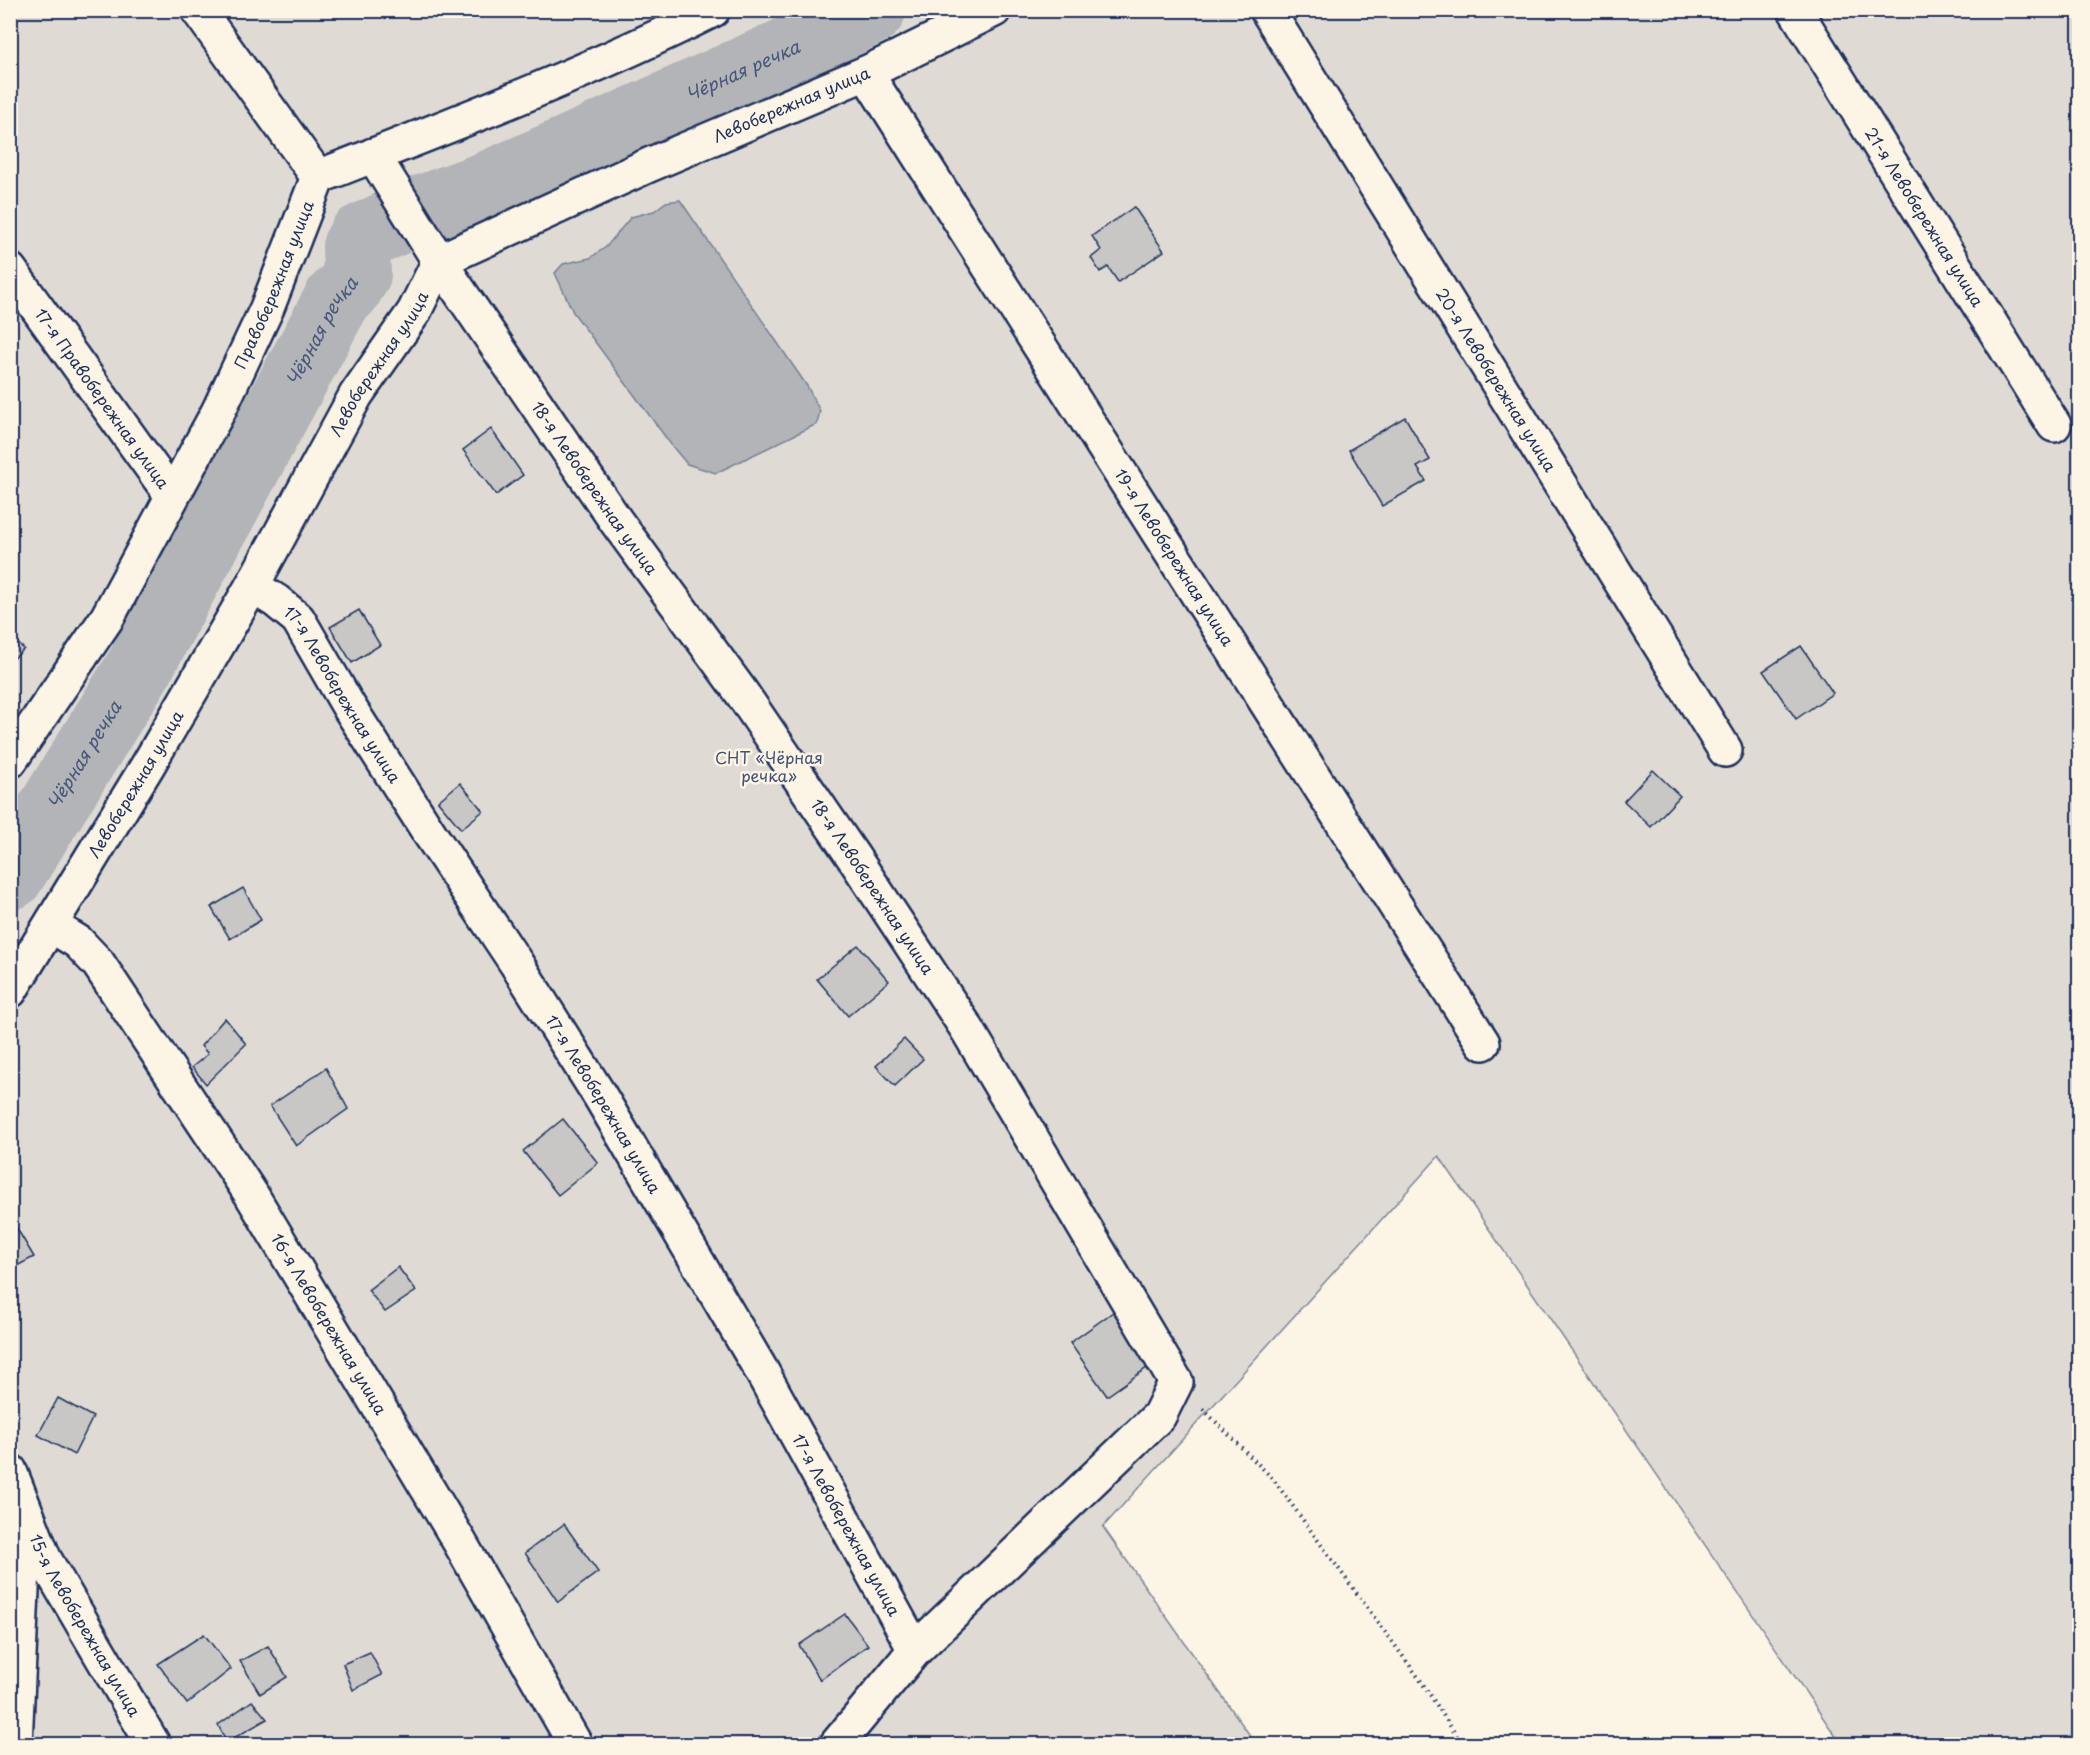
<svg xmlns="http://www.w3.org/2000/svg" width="2090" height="1755" viewBox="0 0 2090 1755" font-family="'Playpen Sans',sans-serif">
	<rect width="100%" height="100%" fill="#fcf5e5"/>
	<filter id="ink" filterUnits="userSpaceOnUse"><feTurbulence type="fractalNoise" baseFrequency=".0167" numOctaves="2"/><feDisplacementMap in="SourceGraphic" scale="12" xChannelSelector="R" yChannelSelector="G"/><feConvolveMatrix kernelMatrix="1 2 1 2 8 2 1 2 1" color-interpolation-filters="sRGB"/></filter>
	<g filter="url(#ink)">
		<path fill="#dfdbd4" stroke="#7d8599" stroke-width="1.5" d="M11,11H2079V1744H1841L1439,1156L1103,1527L1256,1744H11Z"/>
		<path fill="#b2b4b8" stroke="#767f94" stroke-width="1.5" d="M680,200L807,386L820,411L817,424L716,473L687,464L672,446L573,312L555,273L563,264L590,258L606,247L631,217L654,211L666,202Z"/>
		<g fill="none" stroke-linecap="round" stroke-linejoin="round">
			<path stroke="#b2b4b8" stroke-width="68" id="s1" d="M10,876L139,668L337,300L348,289L357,274L356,247L361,238L417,211L488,185L561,153L819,37L872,10"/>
		</g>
		<g fill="#c8c7c6" stroke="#1b2f5e" stroke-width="1.5">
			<path d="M1134,207L1164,251L1118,282L1108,267L1100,272L1091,258L1101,250L1092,236Z"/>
			<path d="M1405,417L1430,460L1417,467L1426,481L1382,506L1349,450Z"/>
			<path d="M491,429L523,475L496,495L463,450Z"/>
			<path d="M359,610L380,645L352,663L330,627Z"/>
			<path d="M10,636L24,649L10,662Z"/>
			<path d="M1801,646L1833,693L1796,719L1763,671Z"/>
			<path d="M1653,770L1680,796L1651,827L1624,801Z"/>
			<path d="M460,783L483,811L461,829L438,801Z"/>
			<path d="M243,888L261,920L230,939L211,907Z"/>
			<path d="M858,945L889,981L848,1016L817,979Z"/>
			<path d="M225,1018L246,1044L206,1084L192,1067L208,1054L201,1046Z"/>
			<path d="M904,1039L923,1059L895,1086L876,1066Z"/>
			<path d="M326,1068L348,1109L296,1146L270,1106Z"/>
			<path d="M563,1119L598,1163L558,1195L523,1151Z"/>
			<path d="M10,1217L34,1257L11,1269L10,1268Z"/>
			<path d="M398,1267L416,1291L385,1312L368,1290Z"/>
			<path d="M1113,1312L1151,1365L1107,1396L1070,1343Z"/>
			<path d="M58,1398L93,1417L74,1455L38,1435Z"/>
			<path d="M564,1524L598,1572L558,1602L525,1553Z"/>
			<path d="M845,1614L868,1645L820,1680L799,1645Z"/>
			<path d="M204,1634L231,1669L187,1704L158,1664Z"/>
			<path d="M268,1646L287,1677L260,1694L240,1661Z"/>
			<path d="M370,1652L382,1675L353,1690L343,1664Z"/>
			<path d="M252,1701L267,1719L227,1742L218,1725Z"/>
		</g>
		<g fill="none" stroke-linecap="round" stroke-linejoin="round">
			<defs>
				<g id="minor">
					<path d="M198,10L318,177"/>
					<path id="s2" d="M1267,10L1725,750"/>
					<path id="s3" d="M1795,10L2054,425"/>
					<path id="s4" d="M866,73L1483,1043"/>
					<path id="s5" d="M373,155L439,261L616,521L741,692L854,858L967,1029L1176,1382L1159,1416L915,1650L837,1744"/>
					<path id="s6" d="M10,270L172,496"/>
					<path id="s7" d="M252,586L276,601L298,619L349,707L430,834L516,963L600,1096L761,1370L915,1650"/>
					<path id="s8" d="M10,761L107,618L218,412L267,308L318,177C451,125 585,74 713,10"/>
					<path id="s9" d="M52,926L78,942L98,963L251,1194L459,1541L575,1744"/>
					<path id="s10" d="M10,991L148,765L252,586L356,395L414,312L439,261L649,165L866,73L994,10"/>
					<path id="s11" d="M10,1471L44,1558L153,1744"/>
					<path d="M15,1744L25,1525"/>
				</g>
			</defs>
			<use href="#minor" stroke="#1b2f5e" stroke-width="38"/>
			<path stroke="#1b2f5e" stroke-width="4" stroke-dasharray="1.5 4.5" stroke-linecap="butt" d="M1203,1409L1273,1479L1421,1681L1462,1744"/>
			<use href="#minor" stroke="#fcf5e5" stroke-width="33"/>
		</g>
	</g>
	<g text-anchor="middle" stroke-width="5" stroke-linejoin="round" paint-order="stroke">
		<g font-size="16" fill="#1b2f5e" stroke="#fcf5e5">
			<text dy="6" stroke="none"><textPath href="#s10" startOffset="1233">Левобережная улица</textPath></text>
			<text dy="6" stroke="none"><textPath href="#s3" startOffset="244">21-я Левобережная улица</textPath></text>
			<text dy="6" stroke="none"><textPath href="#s8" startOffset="546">Правобережная улица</textPath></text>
			<text dy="6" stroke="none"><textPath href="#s10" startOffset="728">Левобережная улица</textPath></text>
			<text dy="6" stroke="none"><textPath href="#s2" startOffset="435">20-я Левобережная улица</textPath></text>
			<text dy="6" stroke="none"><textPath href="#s6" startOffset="158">17-я Правобережная улица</textPath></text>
			<text dy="6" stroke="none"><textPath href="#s5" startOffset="400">18-я Левобережная улица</textPath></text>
			<text dy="6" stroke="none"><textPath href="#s4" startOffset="574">19-я Левобережная улица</textPath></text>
			<text dy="6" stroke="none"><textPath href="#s7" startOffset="144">17-я Левобережная улица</textPath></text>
			<text dy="6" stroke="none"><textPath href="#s10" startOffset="242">Левобережная улица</textPath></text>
			<text dy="6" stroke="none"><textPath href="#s5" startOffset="886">18-я Левобережная улица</textPath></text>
			<text dy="6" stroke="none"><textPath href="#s7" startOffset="630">17-я Левобережная улица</textPath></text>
			<text dy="6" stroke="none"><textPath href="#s9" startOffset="488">16-я Левобережная улица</textPath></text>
			<text dy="6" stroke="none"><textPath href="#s7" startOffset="1116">17-я Левобережная улица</textPath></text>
			<text dy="6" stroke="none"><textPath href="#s11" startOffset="172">15-я Левобережная улица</textPath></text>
		</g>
		<g font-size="16" fill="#425176" stroke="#fcf5e5">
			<text x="769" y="764">СНТ «Чёрная<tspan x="769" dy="18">речка»</tspan></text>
		</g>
		<g font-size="18" font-style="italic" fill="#485779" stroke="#fcf5e5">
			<text dy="6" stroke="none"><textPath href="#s1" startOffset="1150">Чёрная речка</textPath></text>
			<text dy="6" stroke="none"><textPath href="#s1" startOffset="628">Чёрная речка</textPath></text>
			<text dy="6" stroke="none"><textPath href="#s1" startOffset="142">Чёрная речка</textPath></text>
		</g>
	</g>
	<rect width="2090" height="1755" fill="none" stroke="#fcf5e5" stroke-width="36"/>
	<rect x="18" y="18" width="2054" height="1719" fill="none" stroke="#1b2f5e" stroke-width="2" filter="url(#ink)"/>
</svg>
